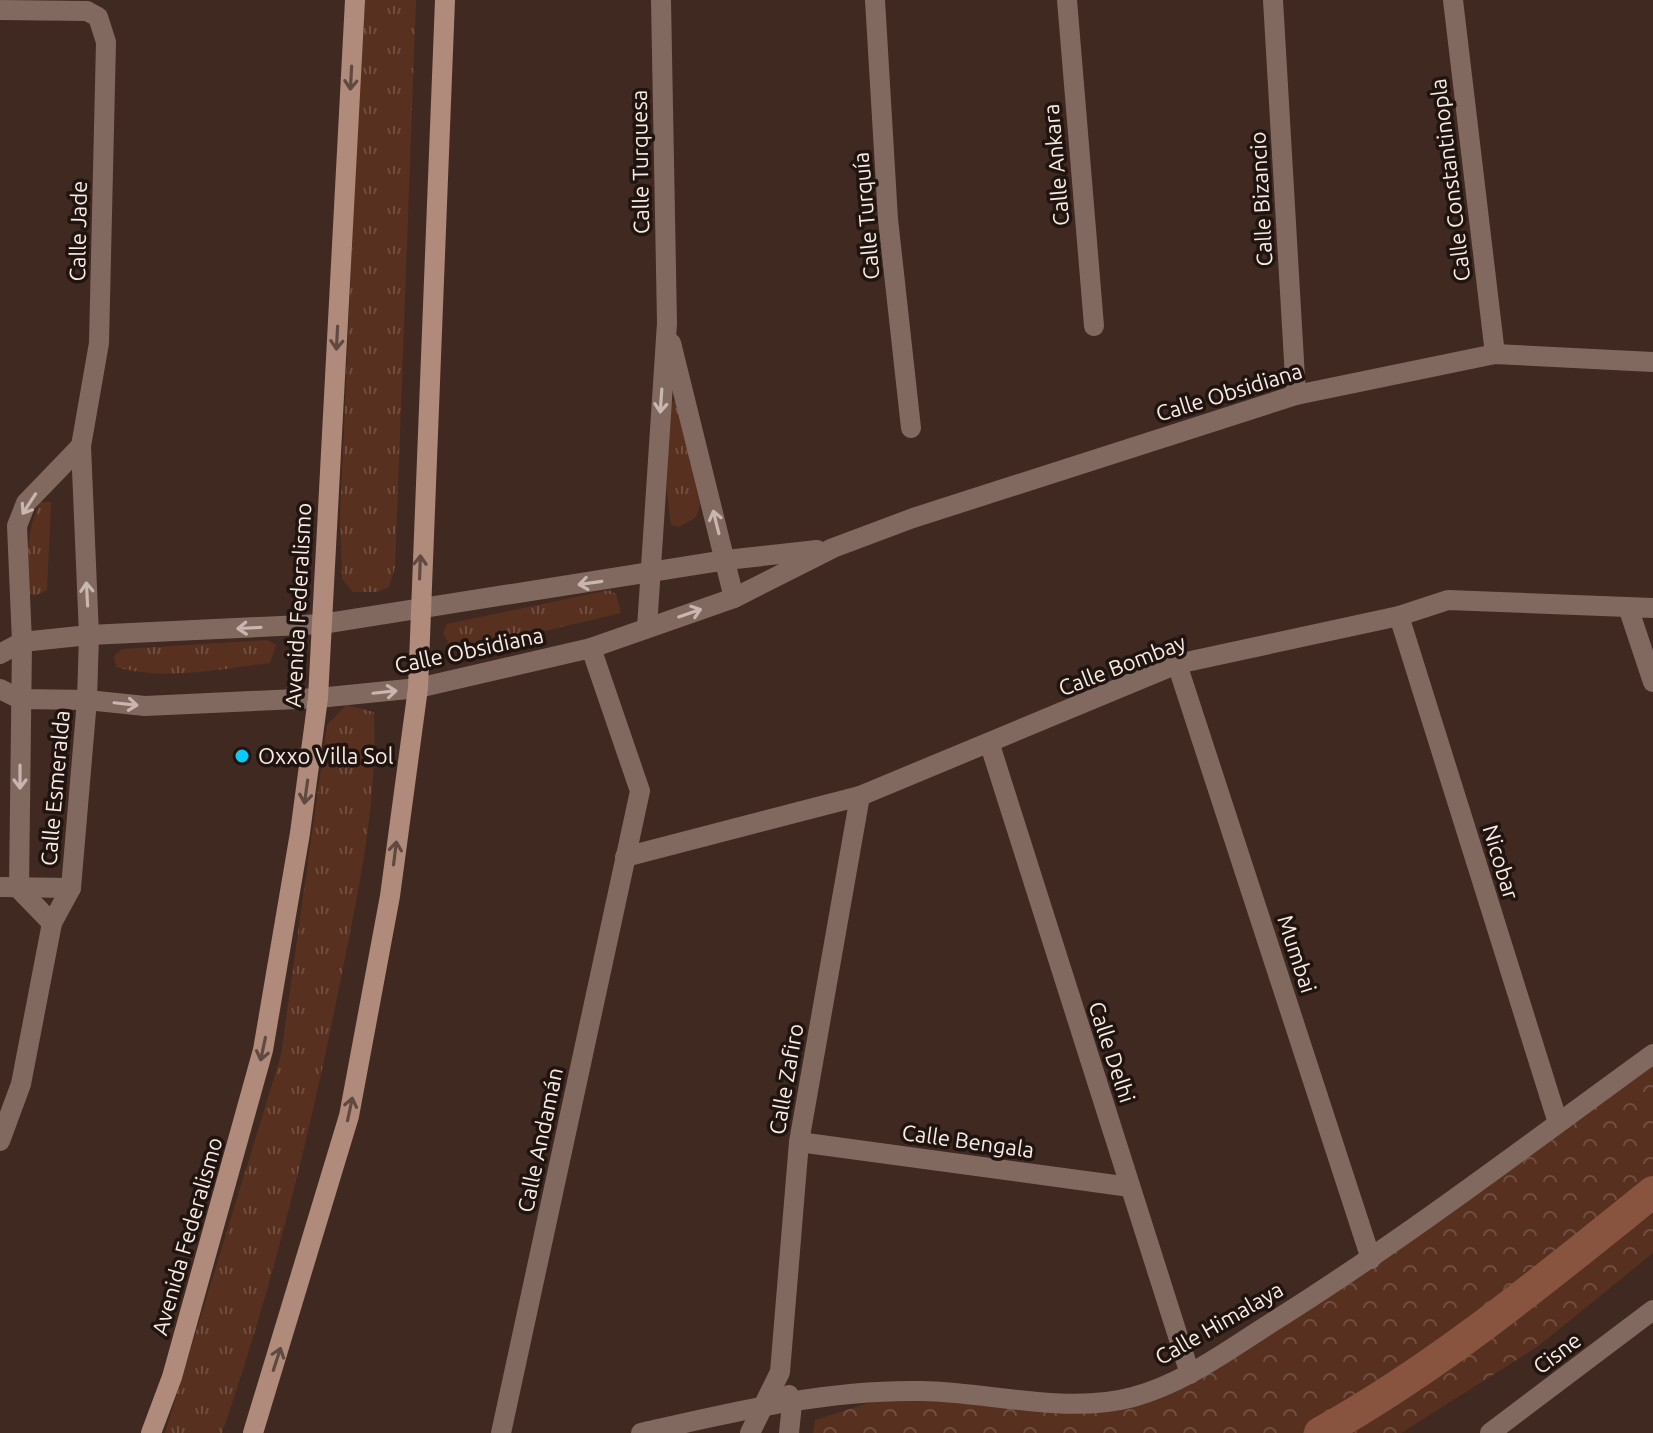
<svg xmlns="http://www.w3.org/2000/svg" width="1653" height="1433" viewBox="0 0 1653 1433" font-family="Ubuntu,sans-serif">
	<defs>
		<pattern id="grass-tufts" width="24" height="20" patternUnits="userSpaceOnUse" patternTransform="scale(2)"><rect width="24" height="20" fill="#573020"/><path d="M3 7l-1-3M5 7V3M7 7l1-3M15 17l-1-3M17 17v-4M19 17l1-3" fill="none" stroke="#704e40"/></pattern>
		<pattern id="park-crowns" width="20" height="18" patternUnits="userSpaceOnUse" patternTransform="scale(2)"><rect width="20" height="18" fill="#573020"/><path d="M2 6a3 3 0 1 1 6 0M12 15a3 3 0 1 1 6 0" fill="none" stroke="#704e40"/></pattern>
	</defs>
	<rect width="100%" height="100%" fill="#402920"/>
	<g fill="url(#grass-tufts)">
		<path d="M363,0H416L395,567L389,587L377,592H353L342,579L340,517Z"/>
		<path d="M678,401L700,505L696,517L679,527L671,525L667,491L668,402Z"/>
		<path d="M40,502H51L47,590L35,596L28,593C27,562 26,531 40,502Z"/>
		<path d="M609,590L616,594L621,613L502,641L450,645L443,633L447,624Z"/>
		<path d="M267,640L276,645L270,663C221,669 165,681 116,667L114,656L122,649Z"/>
		<path d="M346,705L374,712C378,805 357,897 339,988C309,1138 272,1288 222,1433H165L281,1055L327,725Z"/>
	</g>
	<path fill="url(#park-crowns)" d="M1653,1063V1253L1537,1347L1401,1433H813L815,1420L887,1397L1075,1408L1217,1367L1349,1284Z"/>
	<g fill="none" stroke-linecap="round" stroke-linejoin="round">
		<path stroke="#88543f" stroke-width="32" d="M1320,1433C1439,1367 1547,1277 1653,1192"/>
		<g stroke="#826960" stroke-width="20">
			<path d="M875,0L888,219L911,428"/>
			<path d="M1067,0L1094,326"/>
			<path d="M1273,0L1296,395"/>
			<path d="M1453,0L1495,354"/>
			<path d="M0,10L87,11L98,17L106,42L99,343L81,446L89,635L87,700L71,888L52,923L21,1084L0,1141"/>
			<path d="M671,343L734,598"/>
			<path d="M1629,610L1653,682"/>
			<path d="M1399,616L1558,1123"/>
			<path d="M647,628L667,323L661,0"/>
			<path d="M0,654L22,642L89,635L322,624L726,560L817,550"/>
			<path d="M1177,664L1371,1259"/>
			<path d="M0,689L20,699L87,700L145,706L318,698L418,688L591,648L734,598L833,548L913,518L1296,395L1495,354L1653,362"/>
			<path d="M990,745L1190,1374"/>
			<path d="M625,857L860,796L1177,664L1399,616L1448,600L1653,608"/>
			<path d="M0,887L71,888"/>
			<path d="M52,923L19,889L22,642L17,526L26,503L81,446"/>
			<path d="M799,1142L1130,1187"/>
			<path d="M789,1395L792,1404L789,1433"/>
			<path d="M501,1433L640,791L591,648"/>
			<path d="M641,1433C733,1412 827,1389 922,1391C990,1392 1067,1415 1133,1397C1188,1382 1235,1345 1282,1316C1410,1235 1530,1143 1653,1054"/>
			<path d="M750,1433L780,1372L799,1142L860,796"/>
			<path d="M1490,1433L1653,1310"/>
		</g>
		<g stroke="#b08a7a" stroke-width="20">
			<path d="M151,1433L172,1377L263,1050L300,833L318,698L355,0"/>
			<path d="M253,1433L349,1116L390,896L418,688L445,0"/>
		</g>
	</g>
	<defs><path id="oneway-shaft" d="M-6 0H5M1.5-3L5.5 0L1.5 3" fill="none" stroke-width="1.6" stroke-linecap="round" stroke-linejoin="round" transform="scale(2)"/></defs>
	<g stroke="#604940">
		<use href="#oneway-shaft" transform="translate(351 78) rotate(93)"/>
		<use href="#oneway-shaft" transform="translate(337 338) rotate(93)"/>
		<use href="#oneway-shaft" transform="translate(420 567) rotate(-88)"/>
		<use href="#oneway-shaft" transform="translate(306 792) rotate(98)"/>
		<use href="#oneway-shaft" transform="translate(395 853) rotate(-83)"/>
		<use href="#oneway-shaft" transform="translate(263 1049) rotate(102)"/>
		<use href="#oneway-shaft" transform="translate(350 1109) rotate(-78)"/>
		<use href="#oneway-shaft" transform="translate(277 1359) rotate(-72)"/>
	</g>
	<g stroke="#c9b6af">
		<use href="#oneway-shaft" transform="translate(661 401) rotate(94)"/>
		<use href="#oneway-shaft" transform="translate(29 504) rotate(123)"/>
		<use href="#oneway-shaft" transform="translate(716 522) rotate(-104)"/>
		<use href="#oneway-shaft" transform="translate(590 583) rotate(172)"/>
		<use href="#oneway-shaft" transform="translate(87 594) rotate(-93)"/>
		<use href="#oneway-shaft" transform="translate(690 613) rotate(-19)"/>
		<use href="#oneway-shaft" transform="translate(249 628) rotate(177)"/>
		<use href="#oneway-shaft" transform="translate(385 692) rotate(-6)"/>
		<use href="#oneway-shaft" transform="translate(126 704) rotate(6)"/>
		<use href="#oneway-shaft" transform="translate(20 777) rotate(90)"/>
	</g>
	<circle fill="#09cbfa" stroke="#1f1410" stroke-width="3" cx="242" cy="756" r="8"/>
	<g text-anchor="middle" stroke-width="7" stroke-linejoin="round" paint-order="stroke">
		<g font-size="22" fill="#f9eae3" stroke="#1f1410">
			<text transform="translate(640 162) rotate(-91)" y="8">Calle Turquesa</text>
			<text transform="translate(1056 165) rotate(-95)" y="8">Calle Ankara</text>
			<text transform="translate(1450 180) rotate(-97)" y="8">Calle Constantinopla</text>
			<text transform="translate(1261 199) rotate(-93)" y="8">Calle Bizancio</text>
			<text transform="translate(866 216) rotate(-95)" y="8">Calle Turquía</text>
			<text transform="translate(78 231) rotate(-89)" y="8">Calle Jade</text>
			<text transform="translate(1229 392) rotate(-17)" y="8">Calle Obsidiana</text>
			<text transform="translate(298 605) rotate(-87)" y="8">Avenida Federalismo</text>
			<text transform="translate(469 650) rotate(-12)" y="8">Calle Obsidiana</text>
			<text transform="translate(1122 665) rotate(-21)" y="8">Calle Bombay</text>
			<text transform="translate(55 788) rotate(-85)" y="8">Calle Esmeralda</text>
			<text transform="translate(1501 862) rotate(73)" y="8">Nicobar</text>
			<text transform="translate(1297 954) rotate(72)" y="8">Mumbai</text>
			<text transform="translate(1112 1052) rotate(72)" y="8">Calle Delhi</text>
			<text transform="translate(786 1079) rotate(-80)" y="8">Calle Zafiro</text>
			<text transform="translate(540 1140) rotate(-78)" y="8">Calle Andamán</text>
			<text transform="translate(968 1141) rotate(8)" y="8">Calle Bengala</text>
			<text transform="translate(187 1236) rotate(-74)" y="8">Avenida Federalismo</text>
			<text transform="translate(1219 1323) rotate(-30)" y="8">Calle Himalaya</text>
			<text transform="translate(1557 1353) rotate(-37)" y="8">Cisne</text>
		</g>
		<g font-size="22" fill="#f9eae3" stroke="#1f1410" text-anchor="start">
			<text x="258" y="764">Oxxo Villa Sol</text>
		</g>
	</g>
</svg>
